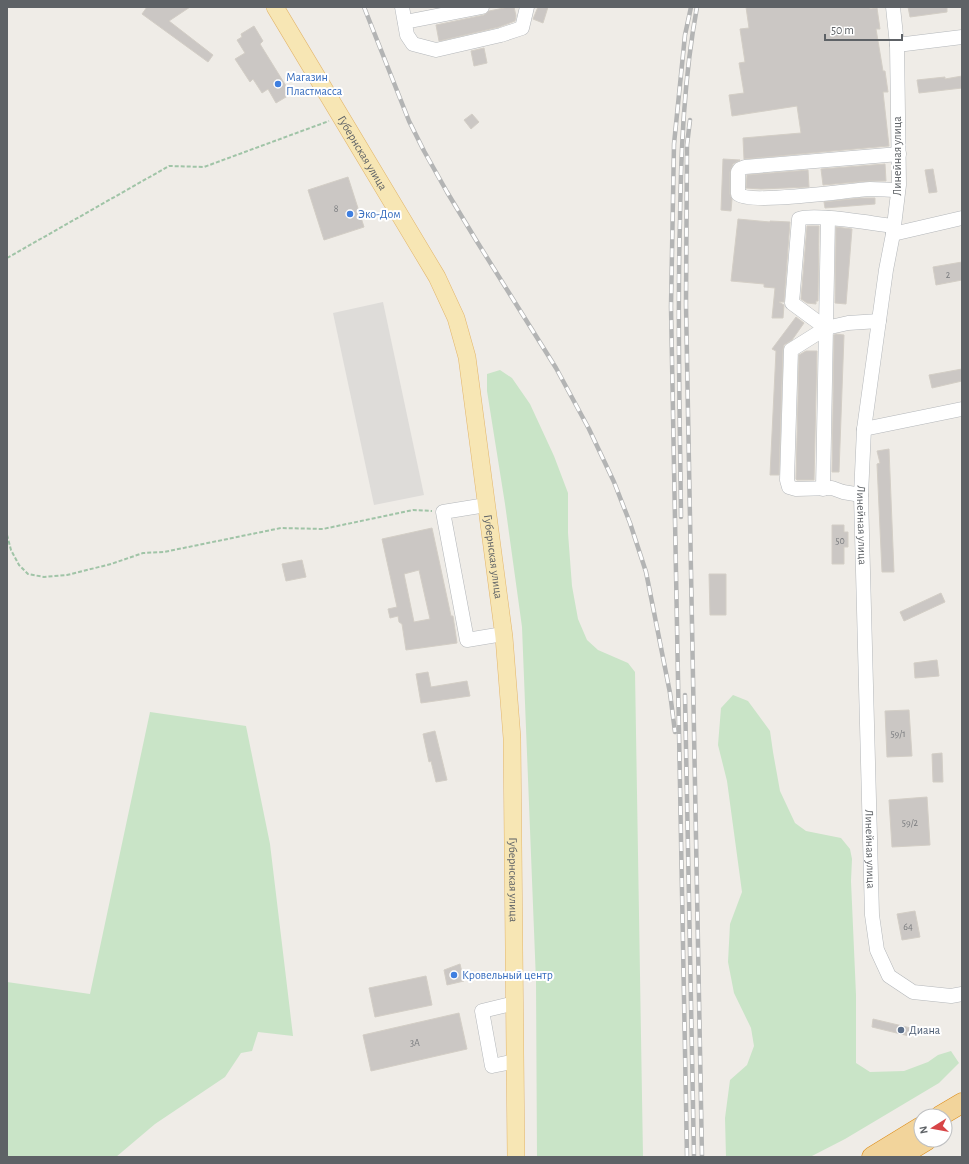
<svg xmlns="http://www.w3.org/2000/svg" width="969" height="1164" viewBox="0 0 969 1164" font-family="'Alegreya Sans',sans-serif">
	<rect width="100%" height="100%" fill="#efece7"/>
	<path fill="#dedcd9" d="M383,302L424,495L374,505L333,313Z"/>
	<g fill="#c9e4c7">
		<path d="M500,370L512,378L530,404L554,456L568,493V533L572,586L578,619L587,640L598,650L628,663L635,672L643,1157H537L536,981L522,627L505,504L487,391V374Z"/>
		<path d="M733,695L748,701L770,731L773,752L780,791L795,823L806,831L841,838L850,849L852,859L851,881L856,995V1063L870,1072L904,1071L928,1062L938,1055L951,1051L959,1063L939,1083L845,1139L810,1157H726L725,1118L730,1080L747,1065L754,1046L751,1028L734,993L728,962L730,924L742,892L727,781L718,745L721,708Z"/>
		<path d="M150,712L246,726L270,844L293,1036L258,1032L252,1051L241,1053L225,1077L155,1124L116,1157H7V982L90,994Z"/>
	</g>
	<g fill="#cbc7c4" stroke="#d3cec6" fill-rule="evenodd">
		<path d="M147,7H190L169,21L213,55L208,62L142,14Z"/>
		<path d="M509,7H514L516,16L515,21L499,27L439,41L436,25L484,15L489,11Z"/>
		<path d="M538,7H548L543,23L533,19Z"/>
		<path d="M746,7H870V9L877,8L880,29H876L883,71H885L888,92H883L889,146L744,159L743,138L801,133L797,106L732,116L729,95L744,93L739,63L745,62L740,29L749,28Z"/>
		<path d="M908,7H947V12L910,17Z"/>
		<path d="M254,26L263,41L260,44L291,94L276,103L268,89L262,93L253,79L250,82L235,59L245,53L237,40L242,37L241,34Z"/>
		<path d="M484,48L487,63L474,66L471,51Z"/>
		<path d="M962,76V88L919,93L917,80L945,77V79Z"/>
		<path d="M472,114L479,122L471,129L464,120Z"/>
		<path d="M723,159L740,160L733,164L730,172V194L732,199L731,211L721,210Z"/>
		<path d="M885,164L886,181H869L823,185L821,169Z"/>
		<path d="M933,169L937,192L929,193L925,170Z"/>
		<path d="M808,170L809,187L761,189L746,188L747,175Z"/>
		<path d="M348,177L364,227L324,240L308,190Z"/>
		<path d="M860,198H875V204L825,208L824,202Z"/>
		<path d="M738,219L770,222V221L790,222L784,302H779L784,305L783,318H772L775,288L764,287V284L731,281Z"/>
		<path d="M807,226H819L818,301H816V304L807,303L801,299Z"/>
		<path d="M836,227L852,229L846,304L835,303Z"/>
		<path d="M962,262V280L936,285L933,267Z"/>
		<path d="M796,317L804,323L792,340L784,345L783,349L779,475H770L776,351L772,349Z"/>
		<path d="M836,334L844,335L839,472H832L834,335Z"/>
		<path d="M806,351H817L814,480H797L796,479L799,355Z"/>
		<path d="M962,369V381L932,388L929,375Z"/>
		<path d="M889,449L894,572H882L877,464L880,463L877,451Z"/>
		<path d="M832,525H844V532H848V547H844V564H832Z"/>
		<path d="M432,528L451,616H453L457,643L406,650L402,624L399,622L398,616L390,618L388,609L397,607L382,539ZM419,570L430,619L414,622L404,574Z"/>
		<path d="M302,560L306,577L286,581L282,564Z"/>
		<path d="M709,574H726V615H710Z"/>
		<path d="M941,593L945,602L904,621L900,612Z"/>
		<path d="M937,660L939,676L915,678L914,663Z"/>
		<path d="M428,672L431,687L467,681L470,696L421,703L416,674Z"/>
		<path d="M909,710L912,756L887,757L885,711Z"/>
		<path d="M435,731L447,780L436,782L431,761L429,762L423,734Z"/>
		<path d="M942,753L943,782H933L932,754Z"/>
		<path d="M927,797L930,845L892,847L889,800Z"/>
		<path d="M915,911L920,937L902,940L897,914Z"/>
		<path d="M460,964L464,981L447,985L444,970Z"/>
		<path d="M426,976L432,1005L375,1017L369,988Z"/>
		<path d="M459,1013L467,1049L371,1071L363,1035Z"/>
		<path d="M873,1019L911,1028L909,1036L872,1027Z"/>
	</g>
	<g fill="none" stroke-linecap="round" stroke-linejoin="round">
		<defs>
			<g id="minor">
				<path d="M402,7L407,35L413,44L436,50L501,35L522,28L527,7"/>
				<path id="s1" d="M893,7L897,45L899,185L893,234L886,270L864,429L861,495L872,915L877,950L889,976L913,992L951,996L962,994"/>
				<path d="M405,22L482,7"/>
				<path d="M897,45L962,37"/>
				<path d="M898,190C889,190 880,189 870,189C849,190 750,205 738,194V172L740,169L745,167L899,154"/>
				<path d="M893,234L962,218"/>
				<path d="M826,328L792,303L799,219C814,213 874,224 894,226"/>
				<path d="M864,429L962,409"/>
				<path d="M823,489L828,218"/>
				<path d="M861,495L843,492L832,488L796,489L789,487L787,480L791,350L826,328L848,323L879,321"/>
				<path d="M486,505L443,512L467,640L503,634"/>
				<path d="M515,1003L482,1011L492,1066L516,1061"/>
			</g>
			<g id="major">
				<path id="s2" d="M275,7L437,277L456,318L467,357L504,637L512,738L516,1157"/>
			</g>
			<g id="highway">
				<path d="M940,1116L962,1103"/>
				<path d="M872,1157L921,1127"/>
				<path d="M899,1157L927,1140"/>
			</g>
		</defs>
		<use href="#minor" stroke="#b4b7ba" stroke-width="15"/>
		<use href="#major" stroke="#e3b66c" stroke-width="18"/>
		<use href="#highway" stroke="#dd8d19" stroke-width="21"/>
		<g stroke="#a0c4a7" stroke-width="2" stroke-dasharray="4 2" stroke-linecap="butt">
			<path d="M7,258L169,166L204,167L329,121"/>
			<path d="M7,535L11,550L19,565L28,574L44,577L67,575L111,564L143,553L164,552L281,528L323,529L413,510L432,511"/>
		</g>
		<use href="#minor" stroke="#fff" stroke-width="14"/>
		<use href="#major" stroke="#f7e6b4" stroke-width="17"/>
		<use href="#highway" stroke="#f2d49b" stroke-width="20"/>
		<defs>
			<g id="rail">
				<path d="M364,7L409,121L424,151L447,192L476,240L556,368L589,429L614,482L630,523L646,572L670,693L675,732"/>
				<path d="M690,120L687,145L686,305L702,1157"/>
				<path d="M681,517C680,418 677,320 680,221C681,149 684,77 697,7"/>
				<path d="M685,695L694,1157"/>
				<path d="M687,1157L671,307L674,144L685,35L691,7"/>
			</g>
		</defs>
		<use href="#rail" stroke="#b3b4b4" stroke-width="4.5"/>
		<use href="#rail" stroke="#fff" stroke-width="3" stroke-dasharray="9" stroke-linecap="butt"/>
	</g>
	<g fill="#3f7fe0" stroke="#fff" stroke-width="1.5">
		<circle cx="278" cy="84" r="4"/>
		<circle cx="350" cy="214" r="4"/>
		<circle cx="454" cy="975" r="4"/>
	</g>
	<circle fill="#5c6f8a" stroke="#fff" stroke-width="1.5" cx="901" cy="1030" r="4"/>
	<g text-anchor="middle" stroke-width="4" stroke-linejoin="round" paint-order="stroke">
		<g font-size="10" fill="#797b7e">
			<text x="336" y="212">8</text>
			<text x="948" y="278">2</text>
			<text x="840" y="544">50</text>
			<text x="898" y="737">59/1</text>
			<text x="910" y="826">59/2</text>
			<text x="908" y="930">64</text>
			<text x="415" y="1046">3А</text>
		</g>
		<g font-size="12" fill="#366cbe" stroke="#fff" text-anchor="start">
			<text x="286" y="81">Магазин<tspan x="286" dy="14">Пластмасса</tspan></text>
			<text x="358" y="218">Эко-Дом</text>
			<text x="462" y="979">Кровельный центр</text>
		</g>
		<g font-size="12" fill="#5e6266" stroke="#fff">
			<text dy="4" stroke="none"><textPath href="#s2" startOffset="170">Губернская улица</textPath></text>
			<text transform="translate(897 156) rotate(-90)" y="4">Линейная улица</text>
			<text dy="4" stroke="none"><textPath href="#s1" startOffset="521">Линейная улица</textPath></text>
			<text dy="4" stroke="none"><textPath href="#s2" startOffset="602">Губернская улица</textPath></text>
			<text dy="4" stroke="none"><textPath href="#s1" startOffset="845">Линейная улица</textPath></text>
			<text dy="4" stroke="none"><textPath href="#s2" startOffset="926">Губернская улица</textPath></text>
		</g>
		<g font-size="12" fill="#4e5e75" stroke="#fff" text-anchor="start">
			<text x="909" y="1034">Диана</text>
		</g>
	</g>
	<rect width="969" height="1164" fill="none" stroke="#5e6266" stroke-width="16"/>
	<g transform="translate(933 1128) rotate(259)"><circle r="19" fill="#ffffff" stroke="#bfc0c2"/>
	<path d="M0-3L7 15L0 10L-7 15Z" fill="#d74547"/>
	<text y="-6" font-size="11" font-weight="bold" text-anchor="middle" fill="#5e6266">N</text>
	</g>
	<path d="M825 34v6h77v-6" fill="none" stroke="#5e6266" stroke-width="2"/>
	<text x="831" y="34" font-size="12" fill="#5e6266" stroke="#ffffff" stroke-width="3" paint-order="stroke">50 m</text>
</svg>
